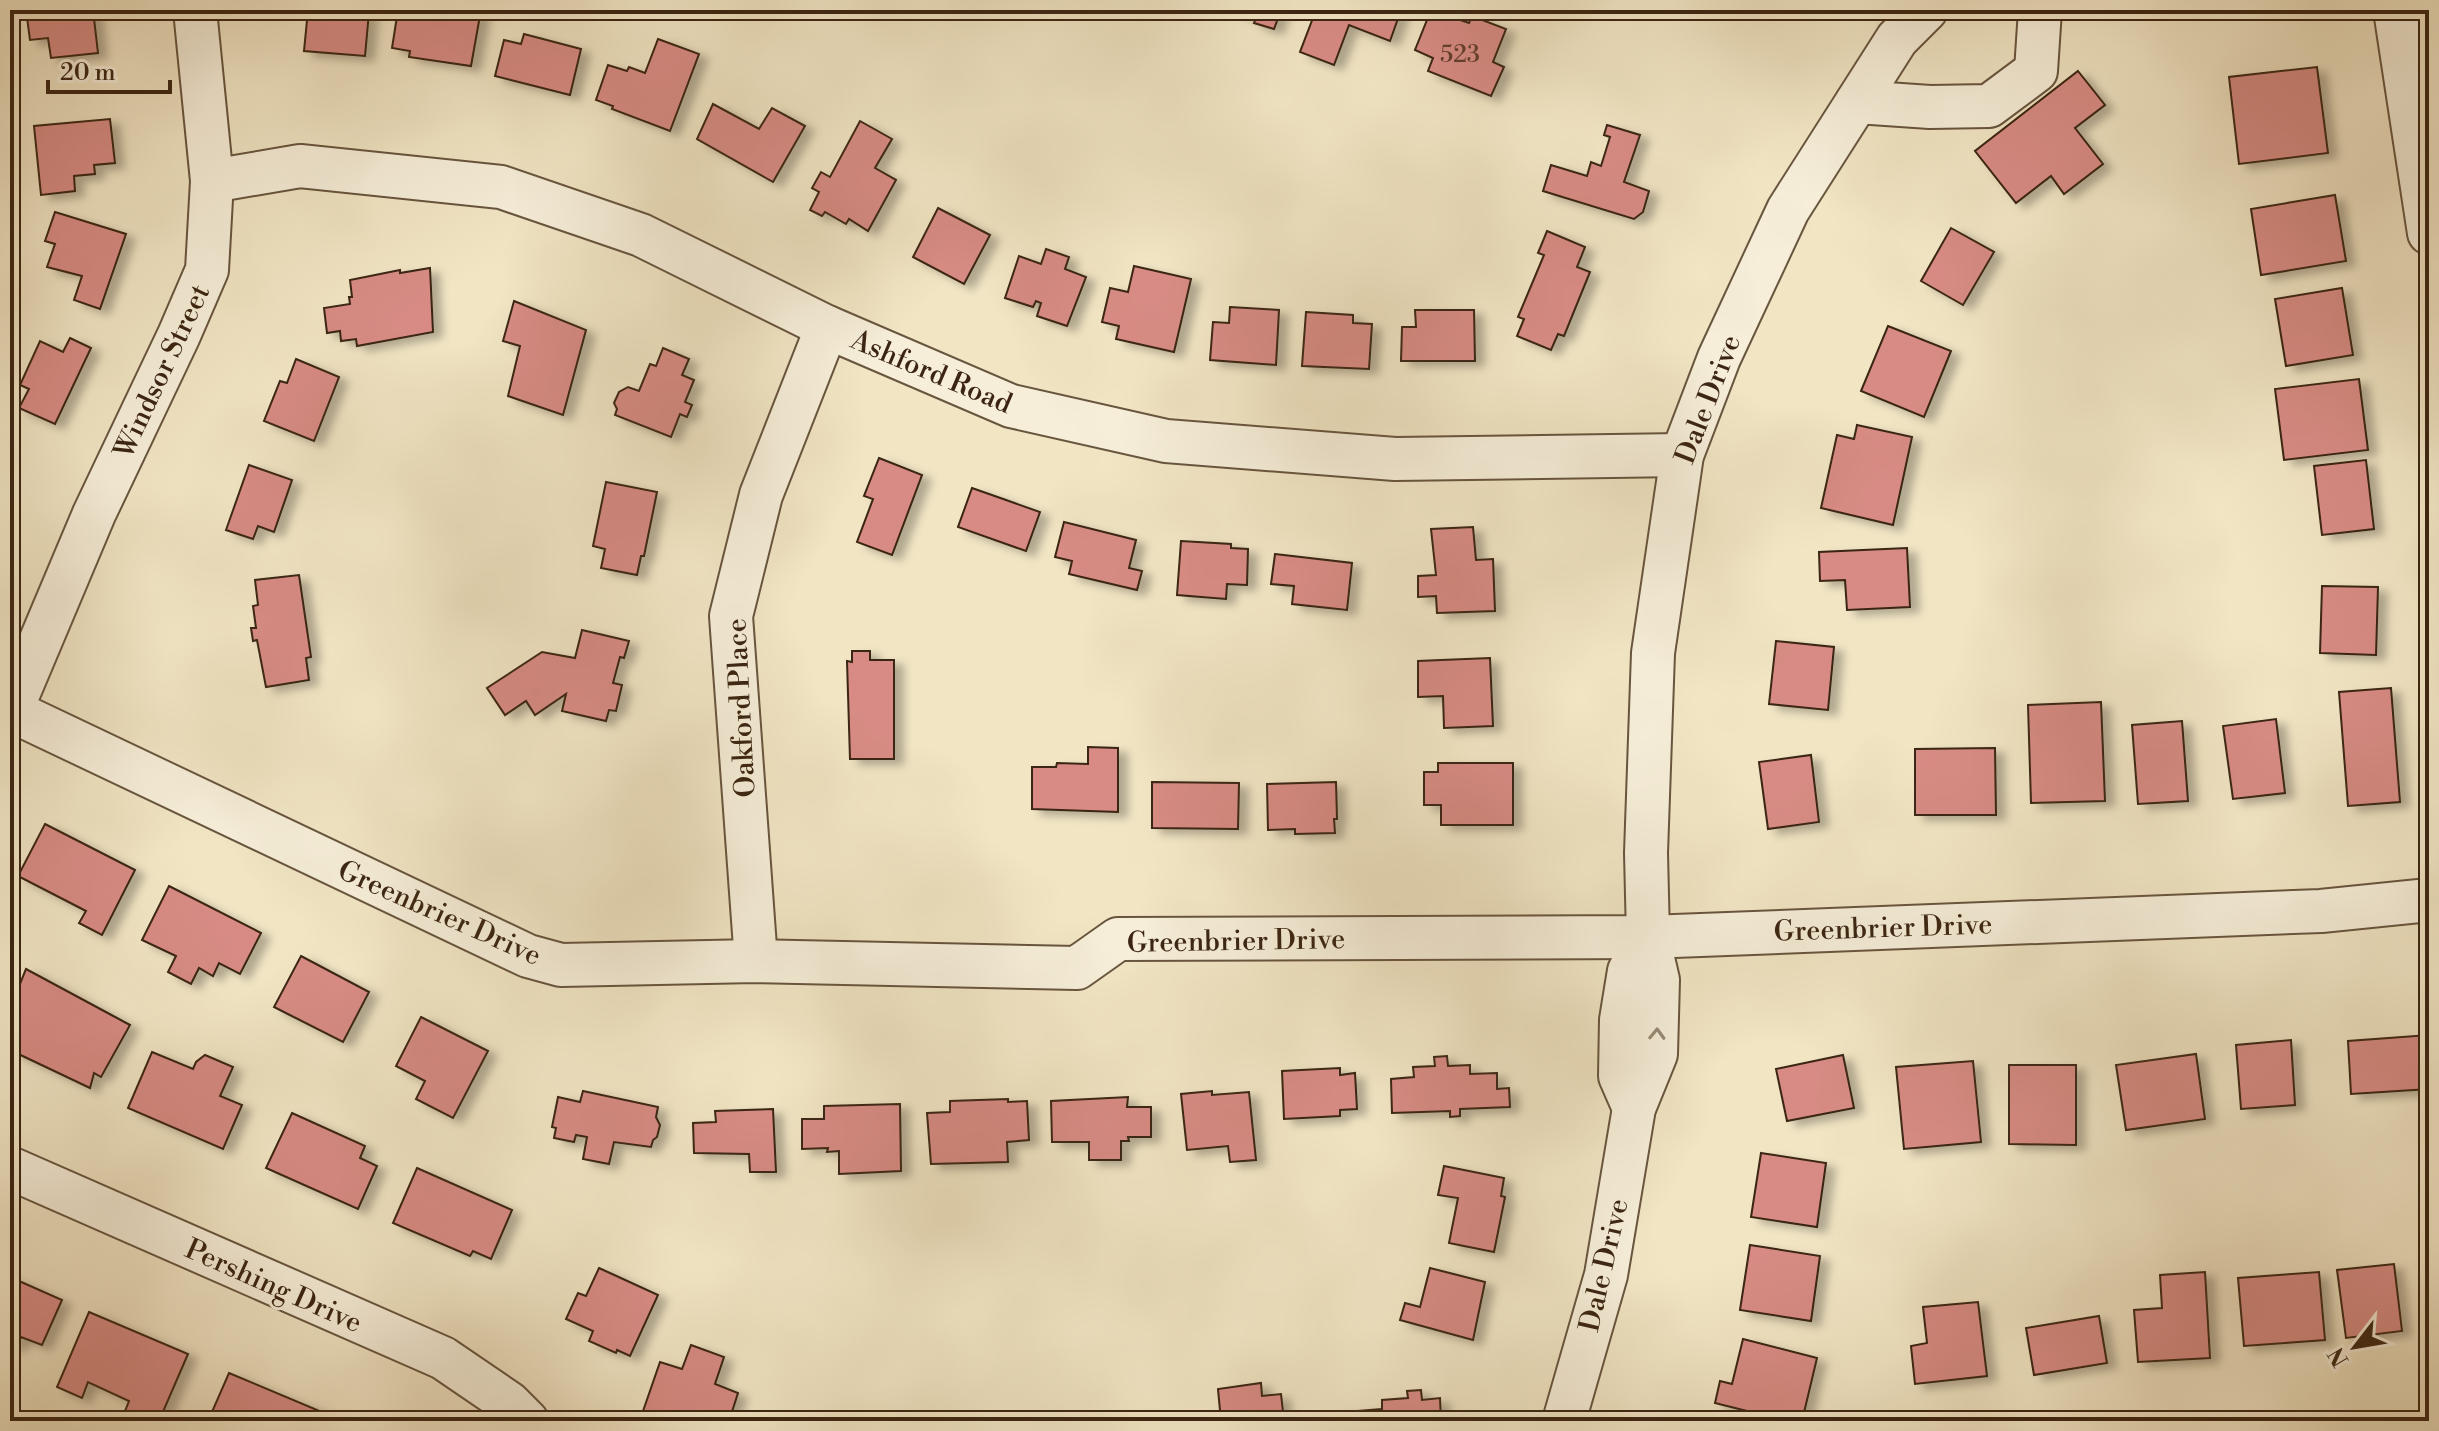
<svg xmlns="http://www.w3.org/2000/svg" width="2439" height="1431" viewBox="0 0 2439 1431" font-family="'Libre Bodoni',serif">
	<defs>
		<filter id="shadow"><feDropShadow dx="9" dy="5" stdDeviation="4" flood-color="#0004"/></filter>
	</defs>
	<rect width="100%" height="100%" fill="#f1e5c4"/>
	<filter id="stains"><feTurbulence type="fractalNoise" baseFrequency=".0025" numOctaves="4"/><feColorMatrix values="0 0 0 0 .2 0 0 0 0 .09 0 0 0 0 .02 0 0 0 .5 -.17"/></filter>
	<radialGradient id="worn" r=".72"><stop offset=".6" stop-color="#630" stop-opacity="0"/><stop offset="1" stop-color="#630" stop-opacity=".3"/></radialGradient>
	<g fill="#d78b84" stroke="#3b2512" stroke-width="2" filter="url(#shadow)">
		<path d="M26,10H93L98,53L51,58L48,38L30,40Z"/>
		<path d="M308,10L369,12L365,56L304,51Z"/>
		<path d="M398,10L453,16V10H481L471,66L409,57L410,51L392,48Z"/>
		<path d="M1233,10H1281L1274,29L1254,23L1256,18Z"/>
		<path d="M1316,10H1401L1390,41L1349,25L1334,65L1300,52Z"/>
		<path d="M1431,10L1469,23L1472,16L1506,29L1493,62L1504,67L1491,96L1428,71L1433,58L1415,50Z"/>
		<path d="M524,34L581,49L570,95L495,76L504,40L521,44Z"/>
		<path d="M658,39L699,54L670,131L612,109L613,106L596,100L608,65L627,71L629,67L645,73Z"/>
		<path d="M2317,67L2328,153L2239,164L2229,77Z"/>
		<path d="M2078,71L2105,105L2075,128L2103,164L2064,194L2051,176L2016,203L1975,151Z"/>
		<path d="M713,104L759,129L772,108L805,126L773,182L697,139Z"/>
		<path d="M110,119L115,163L94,165L95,174L74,176L75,191L41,195L34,126Z"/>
		<path d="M860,121L892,139L875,168L896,180L868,231L849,219L846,224L825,212L822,216L810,210L819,192L812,188L821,172L830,177Z"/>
		<path d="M1607,125L1640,135L1624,182L1649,191L1643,212L1634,219L1543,191L1551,165L1587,176L1591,162L1601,166L1610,137L1604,135Z"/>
		<path d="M2335,195L2346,261L2261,275L2251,209Z"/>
		<path d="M938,208L990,235L964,284L913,257Z"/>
		<path d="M55,212L126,234L100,309L74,300L82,276L47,267L55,244L45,241Z"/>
		<path d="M1951,228L1994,252L1963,305L1921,281Z"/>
		<path d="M1547,231L1585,247L1577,267L1590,272L1564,336L1558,334L1551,350L1517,336L1524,319L1518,317L1544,255L1538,253Z"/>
		<path d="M1046,249L1069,257L1065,269L1086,277L1067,326L1037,316L1041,303L1036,301L1033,307L1005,298L1019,256L1041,264Z"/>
		<path d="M1134,266L1191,279L1174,352L1116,339L1119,326L1102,322L1110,288L1128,292Z"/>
		<path d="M430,268L433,332L357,346L356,339L341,341L340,331L327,333L324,308L350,304L349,297H352L350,280L400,270V273Z"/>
		<path d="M2342,288L2353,355L2286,366L2275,299Z"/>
		<path d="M514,301L586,330L563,415L508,396L520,346L503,341Z"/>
		<path d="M1230,307L1279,310L1276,365L1210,360L1213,322L1229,323Z"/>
		<path d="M1415,310H1474L1475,361H1401L1402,327H1416Z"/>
		<path d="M1306,312L1353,315V323L1372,324L1369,369L1302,366Z"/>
		<path d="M1888,326L1951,351L1924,417L1861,391Z"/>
		<path d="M70,338L91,348L55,424L19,408L29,389L20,385L40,341L63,352Z"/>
		<path d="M663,348L689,359L682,375L694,380L685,402L692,405L687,417L680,414L671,437L615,415L617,409L614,403L619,392L628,387L639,391L650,364L656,366Z"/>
		<path d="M296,359L339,377L314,441L264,421L280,381L287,383Z"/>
		<path d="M2359,379L2368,450L2284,460L2275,389Z"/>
		<path d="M1857,425L1912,437L1893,525L1821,508L1837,435L1854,439Z"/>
		<path d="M879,458L922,475L892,555L857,542L873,499L864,496Z"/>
		<path d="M2366,460L2374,529L2322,535L2314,466Z"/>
		<path d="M249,465L292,480L274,532L258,526L253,539L226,530Z"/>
		<path d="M606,482L657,492L644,556H641L637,575L601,568L605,549L593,546Z"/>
		<path d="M972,488L1040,512L1026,551L958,527Z"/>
		<path d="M1064,522L1136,540L1129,568L1142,571L1137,590L1069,574L1072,561L1055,557Z"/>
		<path d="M1473,527L1476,560L1493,559L1495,611L1437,613L1436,596L1418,597V576L1436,575L1431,529Z"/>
		<path d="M1181,541L1231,544V548L1248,549L1247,585L1227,584L1226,599L1177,595Z"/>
		<path d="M1907,548L1910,607L1847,610L1845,580L1820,581L1819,552Z"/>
		<path d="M1275,554L1352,563L1347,610L1292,604L1294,586L1271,584Z"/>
		<path d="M299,575L311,657L306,658L309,680L266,687L257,640L253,641L251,628H256L253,606L258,605L255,580Z"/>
		<path d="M2322,586L2378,587L2376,655L2320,653Z"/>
		<path d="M582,630L629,641L624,658L620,657L613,683L622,685L616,711L609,710L606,721L562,711L566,694L535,715L526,701L505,715L487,688L542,652L575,658Z"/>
		<path d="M1776,641L1834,647L1828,710L1769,704Z"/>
		<path d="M852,651H870V660H894V759H850L847,661L852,662Z"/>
		<path d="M1490,658L1493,726L1444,728L1443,696L1418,697V661Z"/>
		<path d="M2391,688L2400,802L2348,806L2339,692Z"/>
		<path d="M2101,702L2105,801L2031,803L2028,705Z"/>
		<path d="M2276,719L2285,793L2233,799L2223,726Z"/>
		<path d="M2182,721L2188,801L2138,804L2132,725Z"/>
		<path d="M1088,747L1118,748V812L1032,809V767H1056L1057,763L1088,764Z"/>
		<path d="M1995,748L1996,815H1915V749Z"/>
		<path d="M1811,755L1819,822L1768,829L1759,762Z"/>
		<path d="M1438,763H1513V825H1441V805H1424V772H1438Z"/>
		<path d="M1152,782L1239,783L1238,829L1152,828Z"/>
		<path d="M1336,782L1337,819H1334L1335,833L1295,834V829L1268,830L1267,784Z"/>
		<path d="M45,824L135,870L102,935L79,923L86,911L18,876Z"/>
		<path d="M169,886L261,933L240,974L219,963L213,976L199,968L191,984L168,972L176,956L142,940Z"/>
		<path d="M301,956L369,992L343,1042L274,1007Z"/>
		<path d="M26,969L130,1025L101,1077L94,1073L90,1088L10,1050V1009Z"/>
		<path d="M421,1017L488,1051L453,1118L416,1099L425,1081L396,1066Z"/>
		<path d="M2429,1035V1089L2351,1094L2348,1041Z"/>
		<path d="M2291,1040L2295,1105L2241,1109L2236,1045Z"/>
		<path d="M152,1052L193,1069L196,1062L205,1055L233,1067L220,1096L242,1105L223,1149L128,1108Z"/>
		<path d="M2196,1054L2205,1119L2126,1130L2116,1065Z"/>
		<path d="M1843,1055L1854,1108L1787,1121L1776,1069Z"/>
		<path d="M1447,1056L1448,1066L1470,1065V1074L1497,1073V1089L1509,1088L1510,1107L1460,1109V1116L1450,1117V1111L1392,1113L1391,1079L1414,1077L1413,1067L1435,1066L1434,1057Z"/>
		<path d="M1973,1061L1981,1142L1904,1149L1896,1067Z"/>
		<path d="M2009,1065H2076V1145L2009,1144Z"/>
		<path d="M1340,1068V1075L1355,1073L1357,1109L1340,1110V1116L1284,1119L1282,1071Z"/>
		<path d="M583,1091L658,1107L656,1117L660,1125L657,1137L653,1140L651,1147L614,1142L609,1164L583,1159L587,1137L576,1135L574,1142L554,1138L556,1128L552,1127L558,1097L580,1102Z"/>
		<path d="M1212,1091V1095L1249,1092L1256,1160L1230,1162L1228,1146L1187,1150L1181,1094Z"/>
		<path d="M1128,1097L1127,1107H1151V1137H1128L1129,1141H1121V1160H1089V1142H1052L1051,1101Z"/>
		<path d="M1008,1099V1102L1027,1101L1029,1140L1007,1142L1008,1162L931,1164L927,1113L950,1112V1101Z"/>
		<path d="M900,1104L901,1171L839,1174V1151L827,1152L828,1148L802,1149V1119H824V1106Z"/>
		<path d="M773,1109L776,1172H750L749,1154L694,1153L693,1123L716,1122L715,1111Z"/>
		<path d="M292,1113L365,1146L360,1158L377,1166L358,1209L266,1168Z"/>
		<path d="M1761,1153L1826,1163L1817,1227L1751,1217Z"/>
		<path d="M1444,1166L1504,1178L1501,1196L1505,1197L1494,1252L1449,1243L1458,1198L1438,1195Z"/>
		<path d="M417,1168L512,1210L491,1259L473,1251L470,1256L393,1223Z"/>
		<path d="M1750,1245L1820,1256L1811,1321L1740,1310Z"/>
		<path d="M2394,1264L2402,1331L2346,1338L2337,1270Z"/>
		<path d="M599,1268L658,1295L630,1356L617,1350L616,1353L589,1341L593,1331L566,1319L578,1293L586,1296Z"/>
		<path d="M1430,1268L1485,1282L1473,1340L1400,1320L1405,1303L1420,1307Z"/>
		<path d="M2205,1272L2210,1358L2138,1362L2134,1310L2162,1308L2160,1275Z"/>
		<path d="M2319,1272L2325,1340L2244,1346L2238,1278Z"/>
		<path d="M10,1277L62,1300L42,1345L21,1337L17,1347L10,1344Z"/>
		<path d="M1978,1302L1987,1376L1915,1384L1911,1346L1927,1343L1923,1307Z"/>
		<path d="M89,1312L188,1354L159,1421H134L123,1416L129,1401L88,1382L82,1398L57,1387Z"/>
		<path d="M2099,1316L2107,1363L2034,1375L2026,1328Z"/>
		<path d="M1743,1339L1817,1358L1802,1421H1787L1715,1403L1720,1381L1732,1384Z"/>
		<path d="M691,1345L724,1357L715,1384L738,1393L729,1421H652L641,1417L660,1362L682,1369Z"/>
		<path d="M229,1373L329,1415L326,1421H208Z"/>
		<path d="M1261,1383L1262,1396L1281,1394L1284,1421H1221L1218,1389Z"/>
		<path d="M1421,1390L1422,1400L1440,1398L1441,1421H1334V1413L1382,1409V1400L1408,1398L1407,1391Z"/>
		<path d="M884,1412L885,1421H865L864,1415Z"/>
		<path d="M1144,1412L1145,1421H1093L1092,1420Z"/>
	</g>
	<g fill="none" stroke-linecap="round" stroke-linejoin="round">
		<defs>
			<g id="minor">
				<path d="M2395,10L2429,233"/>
				<path d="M1857,102L1930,107L1989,106L2036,71L2040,10"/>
				<path d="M212,181L300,166L501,187L641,235L827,327L1011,406L1166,441L1395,459L1682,455"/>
				<path d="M10,710L528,956L561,965L756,961L1077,968L1118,939L1648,937L2321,911L2429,900"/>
				<path d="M11,711L94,514L179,335L207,270L212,181L195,10"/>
				<path d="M756,961L731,616L761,495L827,327"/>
				<path d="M1634,1108L1620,1076L1621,1020L1629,971L1648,937"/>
				<path d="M10,1168L443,1358L509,1403L527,1421"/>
				<path d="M1564,1421L1606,1275L1634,1108L1656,1054L1658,980L1648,937L1646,853L1653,653L1682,455L1719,358L1788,210L1897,39L1926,10"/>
			</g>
		</defs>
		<use href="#minor" stroke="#68553e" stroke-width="46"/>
		<use href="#minor" stroke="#f6eed9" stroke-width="42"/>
	</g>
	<defs><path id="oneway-chevron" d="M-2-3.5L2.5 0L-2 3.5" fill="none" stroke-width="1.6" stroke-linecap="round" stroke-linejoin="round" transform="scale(2)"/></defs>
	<use stroke="#988a76" href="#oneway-chevron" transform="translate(1657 1034) rotate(-88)"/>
	<g text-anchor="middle" stroke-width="6" stroke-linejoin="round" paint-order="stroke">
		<g font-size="24" fill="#623e2e">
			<text x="1460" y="62">523</text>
		</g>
		<g font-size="28" fill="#3b2512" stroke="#f6eed9">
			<text transform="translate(161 371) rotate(-65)" y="10">Windsor Street</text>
			<text transform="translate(932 371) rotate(23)" y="10">Ashford Road</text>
			<text transform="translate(1707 399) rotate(-69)" y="10">Dale Drive</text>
			<text transform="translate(740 708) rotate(-93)" y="10">Oakford Place</text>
			<text transform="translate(440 912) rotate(24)" y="10">Greenbrier Drive</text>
			<text transform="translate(1883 927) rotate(-2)" y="10">Greenbrier Drive</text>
			<text transform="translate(1236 940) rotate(-1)" y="10">Greenbrier Drive</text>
			<text transform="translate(1603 1265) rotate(-77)" y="10">Dale Drive</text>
			<text transform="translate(274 1285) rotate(24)" y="10">Pershing Drive</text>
		</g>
	</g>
	<rect width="2439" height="1431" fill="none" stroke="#f1e5c4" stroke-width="40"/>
	<rect x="12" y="12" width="2415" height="1407" fill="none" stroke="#3b2512" stroke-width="4"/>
	<rect x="20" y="20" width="2399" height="1391" fill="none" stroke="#3b2512" stroke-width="2"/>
	<g transform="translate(2355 1347) rotate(239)" stroke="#f6eed9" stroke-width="6" paint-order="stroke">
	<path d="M0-6L14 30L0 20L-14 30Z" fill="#3b2512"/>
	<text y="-12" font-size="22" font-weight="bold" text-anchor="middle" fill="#3b2512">N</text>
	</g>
	<path d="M48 80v12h122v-12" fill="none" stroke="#3b2512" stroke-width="4"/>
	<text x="60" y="80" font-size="24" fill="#3b2512" stroke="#f6eed9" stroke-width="6" paint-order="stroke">20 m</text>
	<rect width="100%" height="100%" filter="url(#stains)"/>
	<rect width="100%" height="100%" fill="url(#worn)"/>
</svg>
